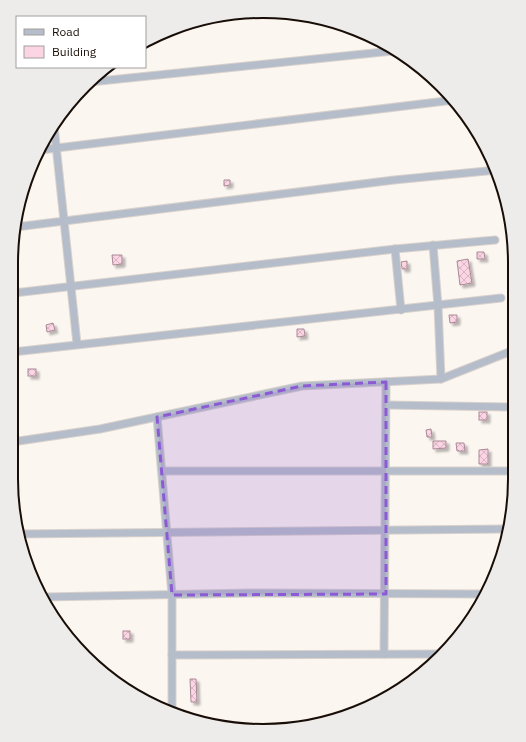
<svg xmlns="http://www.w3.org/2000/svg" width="526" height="742" viewBox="0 0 526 742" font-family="'IBM Plex Sans',sans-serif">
	<defs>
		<pattern id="building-cross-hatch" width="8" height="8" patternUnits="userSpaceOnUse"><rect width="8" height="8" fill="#fcd5e5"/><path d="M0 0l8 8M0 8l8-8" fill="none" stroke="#d7b6c3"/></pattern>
		<filter id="shadow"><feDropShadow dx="3" dy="3" stdDeviation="1" flood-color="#0004"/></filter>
	</defs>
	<rect width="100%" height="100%" fill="#fcf6f1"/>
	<g fill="url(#building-cross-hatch)" stroke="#a98896" filter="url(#shadow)">
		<path d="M224,180H230V185L224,186Z"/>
		<path d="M477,252H484L485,259H477Z"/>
		<path d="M112,255H122V264L113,265Z"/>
		<path d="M468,259L472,283L460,285L457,261Z"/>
		<path d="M407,261V269H402L401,262Z"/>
		<path d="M449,315H457V322L450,323Z"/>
		<path d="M53,323L55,330L47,332L46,325Z"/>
		<path d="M297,329H304L305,336L297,337Z"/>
		<rect x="28" y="369" width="8" height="7"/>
		<rect x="479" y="412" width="8" height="8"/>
		<path d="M431,429L432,437H427L426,430Z"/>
		<path d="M433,441H446V448L433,449Z"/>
		<path d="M456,443H464L465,451H457Z"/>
		<path d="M488,449V464H479V450Z"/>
		<rect x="123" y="631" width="7" height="8"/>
		<path d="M190,679H196L197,702H191Z"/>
	</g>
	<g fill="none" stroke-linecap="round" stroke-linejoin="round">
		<defs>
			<g id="street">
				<path d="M90,82L393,51"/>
				<path d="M54,126L77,344"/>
				<path d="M40,150L454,100"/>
				<path d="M16,227L394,180L497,170"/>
				<path d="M433,245L438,306L441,379"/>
				<path d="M395,249L401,310"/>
				<path d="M14,293L395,249L495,240"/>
				<path d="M13,352L501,298"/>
				<path d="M386,405L514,407"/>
				<path d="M157,417L172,595V711"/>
				<path d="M12,442L100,429L302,386L441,379L514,350"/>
				<path d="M162,471H514"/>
				<path d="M18,534L505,529"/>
				<path d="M44,597L250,593L486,594"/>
				<path d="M384,654L386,382"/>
				<path d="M172,655L440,654"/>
				<path d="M227,728H297"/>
			</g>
		</defs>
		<use href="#street" stroke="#d8d1cc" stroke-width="9"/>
		<use href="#street" stroke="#b4bdc9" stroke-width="7"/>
	</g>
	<path fill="#8c5bd4" fill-opacity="0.2" stroke="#8c5bd4" stroke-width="3" stroke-dasharray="8 5" stroke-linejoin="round" d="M386,382V594L172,595L157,417L302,386Z"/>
	<path d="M0 0H526V742H0ZM263 18H263A245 245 0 0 1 508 263V479A245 245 0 0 1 263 724H263A245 245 0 0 1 18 479V263A245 245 0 0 1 263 18Z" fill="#edeceb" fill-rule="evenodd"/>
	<path fill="none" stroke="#180e07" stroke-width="2" d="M263 18H263A245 245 0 0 1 508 263V479A245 245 0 0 1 263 724H263A245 245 0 0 1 18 479V263A245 245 0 0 1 263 18Z"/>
	<rect x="16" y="16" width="130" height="52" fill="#ffffff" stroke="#a39f9c"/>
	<rect x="24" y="29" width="20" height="6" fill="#b4bdc9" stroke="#a39f9c"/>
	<text x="52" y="36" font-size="12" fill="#180e07">Road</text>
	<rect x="24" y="46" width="20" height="12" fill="#fcd5e5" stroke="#a39f9c"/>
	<text x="52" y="56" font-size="12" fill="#180e07">Building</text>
</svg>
